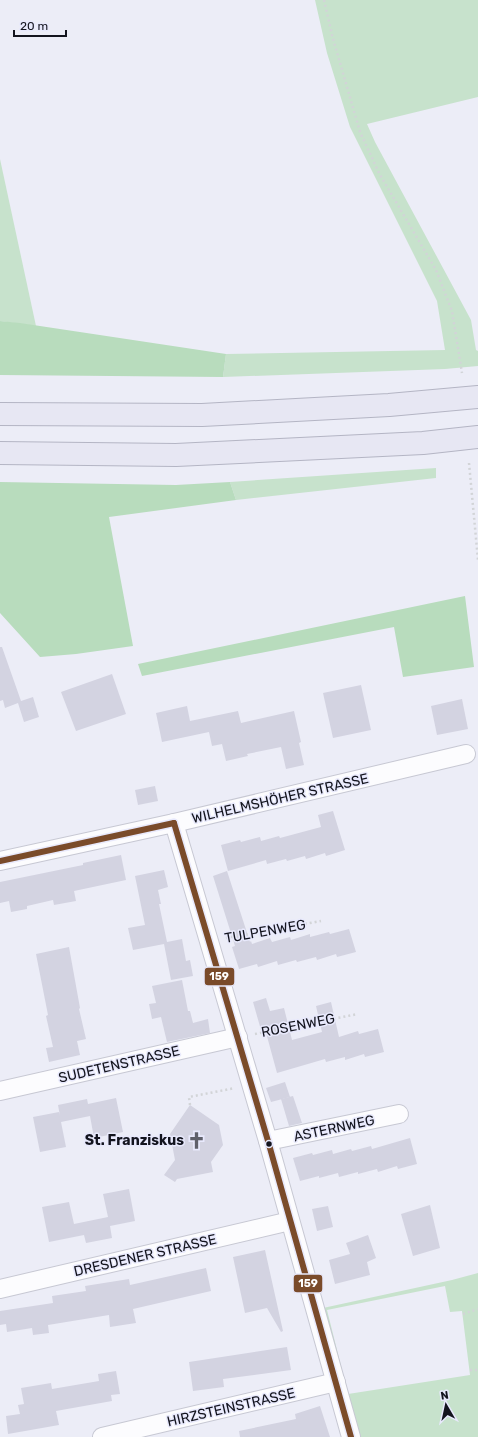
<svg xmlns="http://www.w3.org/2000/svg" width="478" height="1437" viewBox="0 0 478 1437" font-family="Rubik,sans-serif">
	<rect width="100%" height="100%" fill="#ecedf7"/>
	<g fill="#c7e2cc" fill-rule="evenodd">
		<path d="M315,0H478V97L367,124L375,142L471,320L476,350L478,351V366L445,369L223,377L226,354L445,350L437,301L350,127L327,53Z"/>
		<path d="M0,159L36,326L0,321Z"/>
		<path d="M436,468V478L236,500L230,482Z"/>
		<path d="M478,1273V1437H357L323,1308L452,1280ZM445,1286L450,1312L462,1311L470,1375L348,1394L327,1310Z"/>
	</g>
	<g fill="#b8dcbd">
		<path d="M0,321L20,323L226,354L223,377L0,375Z"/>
		<path d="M0,482L176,485L230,482L236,500L109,517L133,646L76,654L40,657L0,613Z"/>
		<path d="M465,596L474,667L403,677L394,627L142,676L138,664Z"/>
	</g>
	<g fill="#d3d3e1">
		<path d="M0,647H2L21,701L33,697L39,717L24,722L18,703L5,708L3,700L0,701Z"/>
		<path d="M112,674L126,714L76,731L61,692Z"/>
		<path d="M361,685L371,730L333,738L323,693Z"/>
		<path d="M462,699L468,729L437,735L431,706Z"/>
		<path d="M187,706L190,721L238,711L241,723L294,711L301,742L299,743L304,765L286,769L281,747L247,754L248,756L226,761L222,744L212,746L209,732L162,742L156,713Z"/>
		<path d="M155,786L158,801L138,805L135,790Z"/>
		<path d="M333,811L345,850L326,856L325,853L306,859L305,856L287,861L286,859L267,864L266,860L228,871L221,845L240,840L241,842L260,837L261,841L279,836L280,838L321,827L318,815Z"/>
		<path d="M121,855L126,880L74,891L76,901L54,905L53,900L27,906V909L11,912L9,901L0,903V882L83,865V863Z"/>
		<path d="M164,870L168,887L158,890L161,904H159L167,942L182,939L186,961L190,960L193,976L171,980L164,944L133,950L128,928L145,925L135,876Z"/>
		<path d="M227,871L250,942L251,941L252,944L270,938L272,942L290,937L291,940L310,934V937L329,932L330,934L349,929L356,952L337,957L336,954L317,960L316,957L297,962L296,960L278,965L277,961L258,967L257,964L239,969L232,947L235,946L213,876Z"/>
		<path d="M69,947L80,1008L79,1009L86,1039L77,1041L80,1055L49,1062L46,1048L53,1047L46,1016L48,1015L36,954Z"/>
		<path d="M182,980L188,1011H190L193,1023L208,1019L210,1033L167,1042L161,1017L152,1019L149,1004L156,1003L152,986Z"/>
		<path d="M266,998L270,1011L284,1008L292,1040L322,1032L316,1006L331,1002L339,1037L358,1031L359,1034L378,1029L384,1052L365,1057L364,1054L345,1060V1057L326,1062L325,1059L277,1073L265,1029L261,1030L253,1002Z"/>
		<path d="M285,1082L290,1097L271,1102L266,1088Z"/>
		<path d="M293,1096L302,1123L289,1126L281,1099Z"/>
		<path d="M116,1098L123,1132L94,1138L90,1116L61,1122L66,1147L40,1152L33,1117L59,1112L60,1116L58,1105L87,1099L88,1104Z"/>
		<path d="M190,1105L219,1125L223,1145L211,1162L213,1172L177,1179L175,1182L164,1175L175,1160L170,1134Z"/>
		<path d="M410,1138L417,1164L398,1169L397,1166L378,1172L377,1169L358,1174V1172L339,1177L338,1173L319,1178V1176L300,1181L293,1158L312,1153L313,1155L332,1150L333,1154L351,1149L352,1151L371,1146L372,1149Z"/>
		<path d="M129,1189L135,1221L110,1226L112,1238L86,1243L84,1235L49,1242L42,1207L69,1202L74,1224L108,1217L103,1194Z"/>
		<path d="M430,1205L440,1248L413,1256L401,1214Z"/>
		<path d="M328,1206L333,1227L317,1231L312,1209Z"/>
		<path d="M368,1235L376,1258L367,1262L370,1275L335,1284L329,1260L350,1254L346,1243Z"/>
		<path d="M265,1250L283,1331L281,1332L267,1308L245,1313L233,1257Z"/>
		<path d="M206,1268L211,1291L133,1309L136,1323L110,1327L109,1315L48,1325L49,1333L33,1335L32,1328L7,1332L6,1324L0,1325V1311L53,1303L52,1296L86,1291L85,1286L129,1279L130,1285Z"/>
		<path d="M287,1347L291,1370L223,1379L224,1387L193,1391L189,1362Z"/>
		<path d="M116,1371L120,1394L111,1395L112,1401L56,1411L59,1425L8,1434L6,1416L20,1414L18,1405L24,1404L21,1388L51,1383L52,1389L99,1381L98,1374Z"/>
		<path d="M320,1406L330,1437H240L239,1431L296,1419L295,1414Z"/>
	</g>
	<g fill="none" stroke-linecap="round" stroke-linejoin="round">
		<defs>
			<g id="minor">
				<path d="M174,823L268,1141L351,1437"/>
				<path d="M0,861L174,823L466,754"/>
				<path d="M0,1091L238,1037"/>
				<path d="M268,1141L399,1114"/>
				<path d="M0,1289L290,1221"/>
				<path d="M102,1437L336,1382"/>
			</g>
			<g id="highway">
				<path d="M0,414L202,415L389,405L478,397"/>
				<path d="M0,453L176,455L423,443L478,437"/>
			</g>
		</defs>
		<use href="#minor" stroke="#c7c8d3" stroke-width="20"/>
		<use href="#highway" stroke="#b4b5c4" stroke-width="24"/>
		<g stroke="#d2d4d7" stroke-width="2.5" stroke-dasharray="2 3" stroke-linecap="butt">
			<path d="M324,0L332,35L360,132L379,173L436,270L452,311L462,373"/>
			<path d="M469,463L478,560"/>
			<path d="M226,938L321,921"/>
			<path d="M255,1034L358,1014"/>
			<path d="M190,1105L189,1097L235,1088"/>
			<path d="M463,1314L478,1309"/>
			<path d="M470,1370H478"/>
		</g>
		<use href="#minor" stroke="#fcfcfe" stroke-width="18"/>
		<use href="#highway" stroke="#e7e7f3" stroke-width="22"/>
		<defs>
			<g id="bus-1">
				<path d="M174,823L268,1141L351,1437"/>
				<path d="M0,861L174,823"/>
			</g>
		</defs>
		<use href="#bus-1" stroke="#e8e9fc" stroke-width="9"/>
		<use href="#bus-1" stroke="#7a4b2a" stroke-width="6"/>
	</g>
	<defs>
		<symbol id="church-bare" viewBox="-9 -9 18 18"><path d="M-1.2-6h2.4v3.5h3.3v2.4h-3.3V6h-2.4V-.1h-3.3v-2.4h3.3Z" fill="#5f606a" stroke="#e8e9fc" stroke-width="2.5" paint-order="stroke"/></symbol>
	</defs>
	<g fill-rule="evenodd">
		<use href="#church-bare" x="184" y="1128" width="25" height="25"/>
	</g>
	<circle fill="#13141e" stroke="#e8e9fc" stroke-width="1.5" cx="269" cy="1144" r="3.5"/>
	<g text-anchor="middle" stroke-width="3" stroke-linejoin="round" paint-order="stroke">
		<g font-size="14" fill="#13141e" stroke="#e8e9fc">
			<text transform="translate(280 798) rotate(-13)" y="5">WILHELMSHÖHER STRASSE</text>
			<text transform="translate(265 931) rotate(-10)" y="5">TULPENWEG</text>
			<text transform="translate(298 1025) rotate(-11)" y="5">ROSENWEG</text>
			<text transform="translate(119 1064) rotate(-13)" y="5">SUDETENSTRASSE</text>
			<text transform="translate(334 1128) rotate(-12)" y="5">ASTERNWEG</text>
			<text transform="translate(145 1255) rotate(-13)" y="5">DRESDENER STRASSE</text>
			<text transform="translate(231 1407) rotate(-13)" y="5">HIRZSTEINSTRASSE</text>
		</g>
		<g font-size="14" font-weight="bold" fill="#13141e" stroke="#e8e9fc" text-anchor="end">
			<text x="184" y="1145">St. Franziskus</text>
		</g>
	</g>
	<g stroke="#e8e9fc" stroke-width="1.5">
		<rect x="204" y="967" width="31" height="19" rx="4" fill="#7a4b2a"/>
		<rect x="293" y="1274" width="30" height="19" rx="4" fill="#7a4b2a"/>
	</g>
	<g font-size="11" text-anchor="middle" font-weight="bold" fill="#fff">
		<text x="219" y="980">159</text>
		<text x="308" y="1287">159</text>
	</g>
	<g transform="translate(446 1405) rotate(351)" stroke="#e8e9fc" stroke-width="3" paint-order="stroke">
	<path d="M0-3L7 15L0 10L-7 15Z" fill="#13141e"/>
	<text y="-6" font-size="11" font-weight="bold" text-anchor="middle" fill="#13141e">N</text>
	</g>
	<path d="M14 30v6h52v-6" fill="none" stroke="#13141e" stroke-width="2"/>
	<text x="20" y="30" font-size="12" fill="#13141e" stroke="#e8e9fc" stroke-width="3" paint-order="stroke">20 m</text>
</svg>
